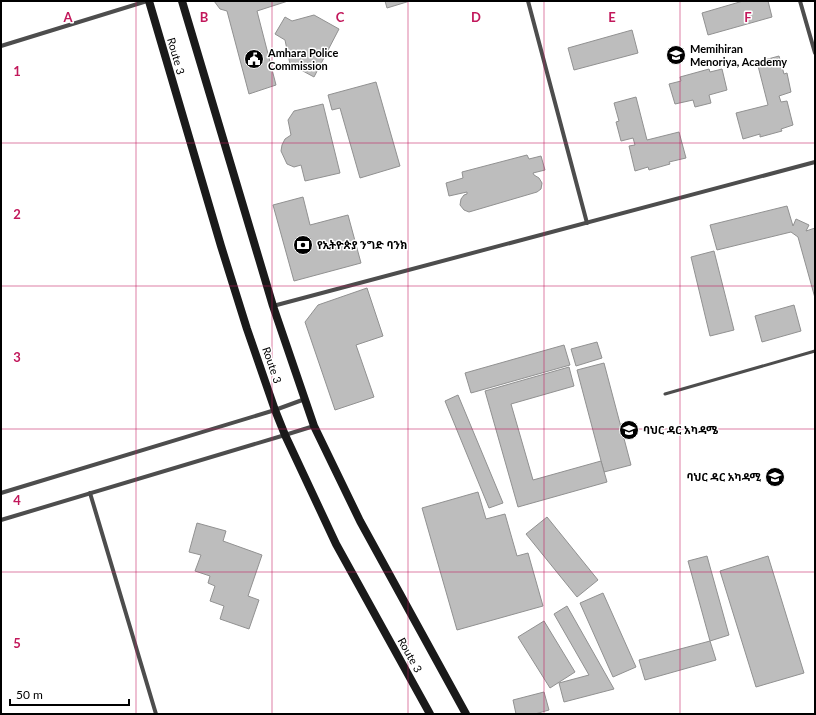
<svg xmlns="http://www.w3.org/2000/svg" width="816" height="715" viewBox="0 0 816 715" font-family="Lato,'Noto Sans Ethiopic',sans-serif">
	<rect width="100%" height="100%" fill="#fff"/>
	<g fill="#bdbdbd" stroke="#919191">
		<path d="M214,1H288L257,11L276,85L249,94L227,11L220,9Z"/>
		<path d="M385,1H410L387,8Z"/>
		<path d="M743,1H768L772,17L708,35L702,13Z"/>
		<path d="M314,15L339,29L314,77L290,64L285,40L275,34L285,17L292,21Z"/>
		<path d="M632,30L638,53L574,70L568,48Z"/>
		<path d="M779,56L784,74L787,73L791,92L779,96L781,102L787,101L793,125L781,129L782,131L760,137V134L743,139L736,113L768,105L757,62Z"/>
		<path d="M709,69L710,72L722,69L727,90L709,95L711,103L695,107L693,100L675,104L669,84L681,81L680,77Z"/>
		<path d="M376,82L400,166L360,178L340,108L332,110L328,95Z"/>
		<path d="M636,97L647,140L679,132L686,158L669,162L670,164L649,170L648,167L635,171L629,146L635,145L633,138L621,141L616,122L619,121L614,103Z"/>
		<path d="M323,104L340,173L305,181L301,165L294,167L287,164L281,151L282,145L285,139L291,135L288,120L294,111Z"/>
		<path d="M527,155L529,159L541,156L545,170L533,173L534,175L539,178L542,183L541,189L537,192L469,212L464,210L460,205L461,199L464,195L467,194V192L449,196L446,183L463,178L462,172Z"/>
		<path d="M303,197L310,225L348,215L361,263L294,281L273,205Z"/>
		<path d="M787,206L793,226L796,219L809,225L806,231L815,228V298L798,237L791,232L717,250L710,225Z"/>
		<path d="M714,251L734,330L710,336L691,257Z"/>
		<path d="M367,288L383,336L356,345L374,397L335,410L305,322L318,305Z"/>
		<path d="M794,305L801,331L762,342L755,316Z"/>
		<path d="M597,342L602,358L576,366L571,349Z"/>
		<path d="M564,345L570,365L471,393L465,373Z"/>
		<path d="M604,363L631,465L604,472L577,370Z"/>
		<path d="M569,367L574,386L511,404L533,480L601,461L607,482L518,507L485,391Z"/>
		<path d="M458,395L503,503L489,508L445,401Z"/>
		<path d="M478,492L486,519L505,514L517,556L528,553L543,606L457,630L422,508Z"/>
		<path d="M547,517L598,580L577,597L526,534Z"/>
		<path d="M197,523L226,531L223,541L262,555L248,596L259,600L249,629L220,619L224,606L210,601L215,586L208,583L210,576L195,571L201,555L189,552Z"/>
		<path d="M707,556L729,635L710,641L688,561Z"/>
		<path d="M768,556L804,673L756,687L720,571Z"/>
		<path d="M603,593L636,667L613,677L580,603Z"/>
		<path d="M567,606L614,689L564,702L559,683L589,675L554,614Z"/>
		<path d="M544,621L575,672L550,688L518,637Z"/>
		<path d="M710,641L716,660L645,680L639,660Z"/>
		<path d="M544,692L549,710L535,714H516L513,700Z"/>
	</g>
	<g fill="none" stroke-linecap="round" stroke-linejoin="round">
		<path stroke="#4d4d4d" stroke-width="3" d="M665,394L815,351"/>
		<g stroke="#4d4d4d" stroke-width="4">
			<path d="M528,1L587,223"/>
			<path d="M800,1L815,53"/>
			<path d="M1,46L147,1"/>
			<path d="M273,306L815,162"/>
			<path d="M1,493L275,410L305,399"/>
			<path d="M90,493L156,714"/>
			<path d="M1,520L285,435L314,426"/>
		</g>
		<g stroke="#1a1a1a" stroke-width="8">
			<path d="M149,1L221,246L247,329L275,410L285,435L336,544L430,714"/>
			<path d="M182,1L273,306L314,426L360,521L466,714"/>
		</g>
	</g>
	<path fill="none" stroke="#c2185b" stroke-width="1" stroke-opacity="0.55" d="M136,1V714M272,1V714M408,1V714M544,1V714M680,1V714M1,143H815M1,286H815M1,429H815M1,572H815"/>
	<defs>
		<symbol id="university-disc" viewBox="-11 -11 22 22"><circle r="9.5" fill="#000" stroke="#fff"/><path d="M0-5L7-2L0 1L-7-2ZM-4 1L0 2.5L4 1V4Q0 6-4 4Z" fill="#fff"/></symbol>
		<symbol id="civic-disc" viewBox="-11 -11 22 22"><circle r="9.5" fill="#000" stroke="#fff"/><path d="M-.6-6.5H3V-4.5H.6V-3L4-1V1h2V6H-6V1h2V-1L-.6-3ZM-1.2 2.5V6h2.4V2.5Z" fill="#fff"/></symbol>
		<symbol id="bank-disc" viewBox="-11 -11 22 22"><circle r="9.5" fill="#000" stroke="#fff"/><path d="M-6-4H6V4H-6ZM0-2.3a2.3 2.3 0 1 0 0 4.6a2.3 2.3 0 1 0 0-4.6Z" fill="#fff"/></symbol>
		<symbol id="school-disc" viewBox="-11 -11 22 22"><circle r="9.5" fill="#000" stroke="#fff"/><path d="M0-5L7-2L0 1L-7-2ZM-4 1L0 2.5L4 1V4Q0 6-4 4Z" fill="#fff"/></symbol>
	</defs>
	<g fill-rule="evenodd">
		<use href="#university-disc" x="665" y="44" width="22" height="22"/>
		<use href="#civic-disc" x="243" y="48" width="22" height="22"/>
		<use href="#bank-disc" x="292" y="234" width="22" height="22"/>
		<use href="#school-disc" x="618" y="419" width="22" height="22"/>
		<use href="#school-disc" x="764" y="466" width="22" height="22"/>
	</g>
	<g text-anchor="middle" stroke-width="3" stroke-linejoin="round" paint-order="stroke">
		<g font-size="11" font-weight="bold" fill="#000" stroke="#fff" text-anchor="start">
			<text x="690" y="53">Memihiran<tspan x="690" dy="13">Menoriya, Academy</tspan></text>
			<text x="268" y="57">Amhara Police<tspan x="268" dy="13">Commission</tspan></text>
			<text x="317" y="249">የኢትዮጵያ ንግድ ባንክ</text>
			<text x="643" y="434">ባህር ዳር አካዳሜ</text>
			<text x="761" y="481" text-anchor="end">ባህር ዳር አካዳሚ</text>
		</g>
		<g font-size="11" fill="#000" stroke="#fff">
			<text transform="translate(176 56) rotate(74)" y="4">Route 3</text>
			<text transform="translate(272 365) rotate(71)" y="4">Route 3</text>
			<text transform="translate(410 655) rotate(61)" y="4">Route 3</text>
		</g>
	</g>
	<g font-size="13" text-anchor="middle" font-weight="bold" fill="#c2185b" stroke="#fff" stroke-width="3" stroke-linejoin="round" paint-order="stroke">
		<text x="68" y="22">A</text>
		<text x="204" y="22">B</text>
		<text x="340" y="22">C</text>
		<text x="476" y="22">D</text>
		<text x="612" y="22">E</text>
		<text x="748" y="22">F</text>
		<text x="17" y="76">1</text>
		<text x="17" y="219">2</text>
		<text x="17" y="362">3</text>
		<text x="17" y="505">4</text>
		<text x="17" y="648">5</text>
	</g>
	<rect width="816" height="715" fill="none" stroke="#000000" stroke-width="4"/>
	<path d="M10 699v6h119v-6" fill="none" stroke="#000000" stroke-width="2"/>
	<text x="16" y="699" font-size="12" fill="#000000" stroke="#ffffff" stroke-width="3" paint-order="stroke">50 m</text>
</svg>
